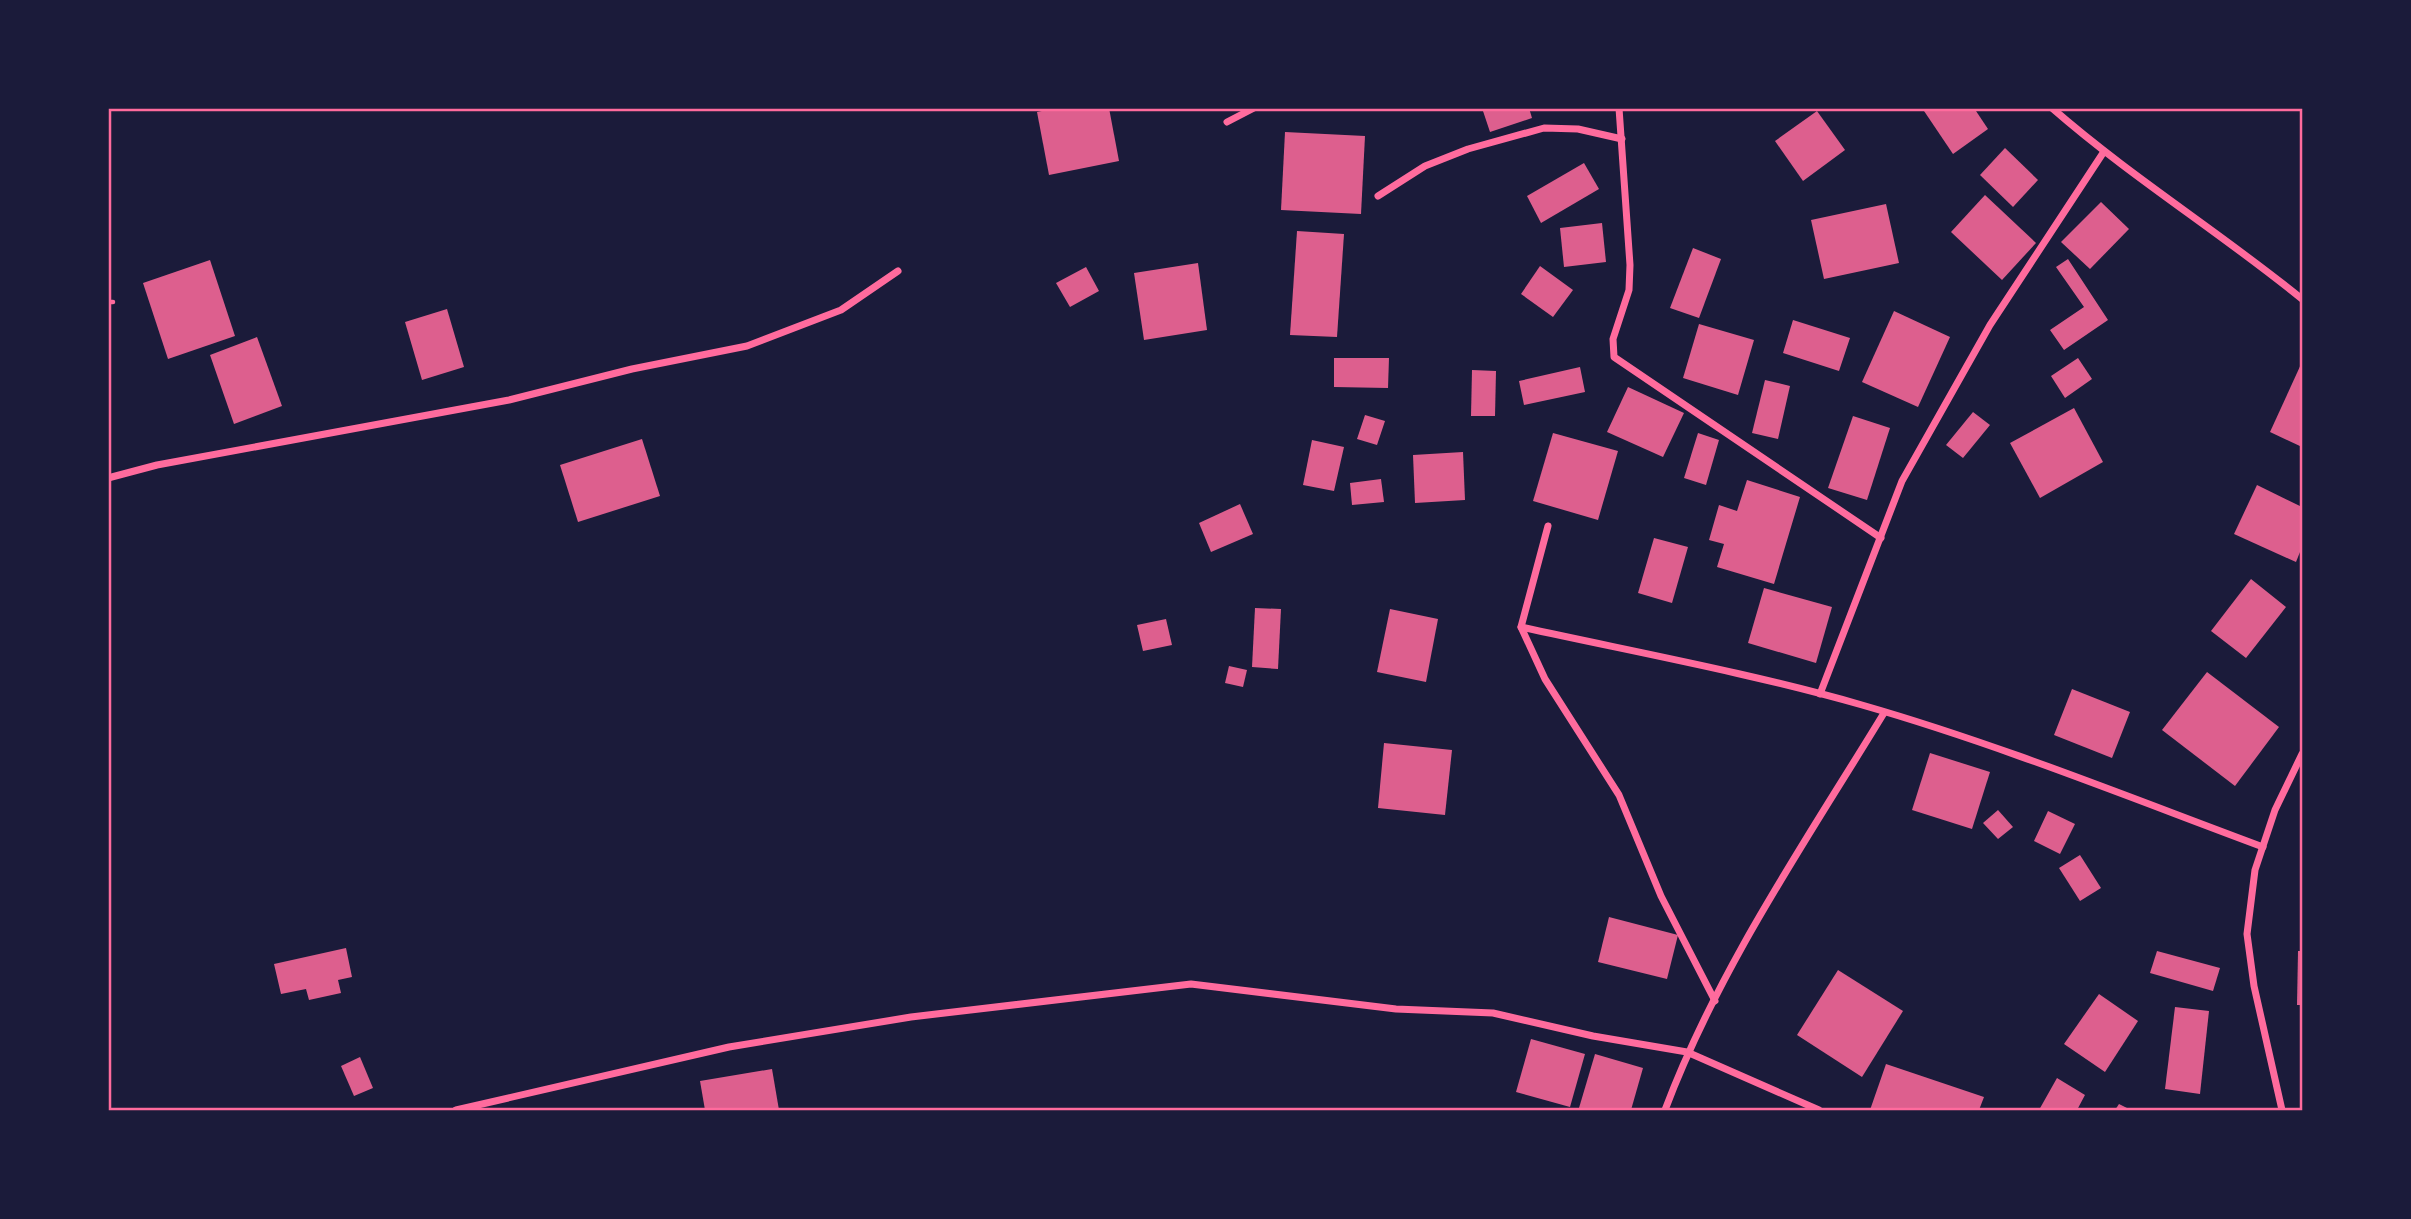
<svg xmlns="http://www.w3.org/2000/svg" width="2411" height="1219" viewBox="0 0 2411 1219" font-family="'Alegreya Sans',sans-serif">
	<rect width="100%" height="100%" fill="#1b1b3a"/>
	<g fill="#dd5f8e">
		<path d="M1056,108H1109L1119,161L1049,175L1037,112Z"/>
		<path d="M1482,108H1529L1532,118L1490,132Z"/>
		<path d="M1922,108H1974L1988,129L1953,154Z"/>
		<path d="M1817,111L1845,150L1803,181L1775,141Z"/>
		<path d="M1285,132L1365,136L1361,214L1281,210Z"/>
		<path d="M2005,148L2038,180L2013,207L1980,175Z"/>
		<path d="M1584,163L1599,189L1541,223L1527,196Z"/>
		<path d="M1985,195L2036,243L2002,280L1951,232Z"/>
		<path d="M2101,202L2129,229L2090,269L2061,242Z"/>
		<path d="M1886,204L1899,263L1824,279L1811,220Z"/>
		<path d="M1602,223L1606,262L1564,267L1560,228Z"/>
		<path d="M1297,231L1344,234L1337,337L1290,335Z"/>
		<path d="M1693,248L1721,259L1699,318L1670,308Z"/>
		<path d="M2068,259L2108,320L2064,350L2050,330L2084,307L2056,267Z"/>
		<path d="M210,260L235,336L168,359L143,283Z"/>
		<path d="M1198,263L1207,330L1144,340L1134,273Z"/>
		<path d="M1540,266L1573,290L1553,317L1521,294Z"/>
		<path d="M1086,267L1099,291L1070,307L1056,283Z"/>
		<path d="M447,309L464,367L422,380L405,322Z"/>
		<path d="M1894,311L1950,337L1918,407L1862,382Z"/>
		<path d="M1793,320L1850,338L1839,371L1783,353Z"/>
		<path d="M1699,324L1754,340L1738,395L1683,378Z"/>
		<path d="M257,337L282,406L234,424L210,355Z"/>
		<path d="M1334,358H1389L1388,388L1334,387Z"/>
		<path d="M2078,358L2092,379L2065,398L2051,376Z"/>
		<path d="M2302,362V447L2270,432Z"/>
		<path d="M1580,367L1585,392L1524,405L1519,381Z"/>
		<path d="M1472,370L1496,371L1495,416H1471Z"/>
		<path d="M1765,380L1790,386L1778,439L1752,433Z"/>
		<path d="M1628,387L1684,413L1663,457L1607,432Z"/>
		<path d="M2074,408L2103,462L2040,498L2010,443Z"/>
		<path d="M1973,412L1990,425L1963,458L1946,445Z"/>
		<path d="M1365,415L1385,421L1377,445L1357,439Z"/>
		<path d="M1853,416L1890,428L1867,500L1828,488Z"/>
		<path d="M1553,433L1618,451L1598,520L1533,501Z"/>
		<path d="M1698,433L1719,440L1706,485L1684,478Z"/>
		<path d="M642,439L660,496L578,522L560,465Z"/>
		<path d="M1312,440L1344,447L1334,491L1303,485Z"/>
		<path d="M1463,452L1465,500L1415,503L1413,455Z"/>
		<path d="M1381,479L1384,502L1352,505L1350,483Z"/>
		<path d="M1747,480L1800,497L1774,584L1717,567L1724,544L1709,540L1719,505L1737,511Z"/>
		<path d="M2257,485L2302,507V547L2296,562L2234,534Z"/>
		<path d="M1240,504L1253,534L1211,552L1199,523Z"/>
		<path d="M1654,538L1688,547L1672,603L1638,593Z"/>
		<path d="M2251,579L2286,607L2246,658L2211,631Z"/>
		<path d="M1764,588L1832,607L1816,663L1748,643Z"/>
		<path d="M1255,608L1281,609L1278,669L1252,667Z"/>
		<path d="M1390,609L1438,619L1426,682L1377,672Z"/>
		<path d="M1166,619L1172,645L1143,651L1137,625Z"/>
		<path d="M1229,666L1247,670L1243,687L1225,683Z"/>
		<path d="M2207,672L2279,727L2235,786L2162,730Z"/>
		<path d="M2072,689L2130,712L2112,758L2054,735Z"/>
		<path d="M1384,743L1452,750L1445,815L1378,808Z"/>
		<path d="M1930,753L1990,772L1972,829L1912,810Z"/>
		<path d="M1998,810L2013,827L1998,839L1983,823Z"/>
		<path d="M2048,811L2075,824L2060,854L2034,841Z"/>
		<path d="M2080,855L2101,888L2080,901L2059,868Z"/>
		<path d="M1609,917L1678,935L1667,979L1598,962Z"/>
		<path d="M346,948L352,977L338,980L341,993L309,1000L306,989L281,994L274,964Z"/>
		<path d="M2157,951L2220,968L2213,991L2150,973Z"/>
		<path d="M2298,951H2302V1005H2297Z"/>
		<path d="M1838,970L1903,1011L1862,1077L1797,1035Z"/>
		<path d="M2099,994L2138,1021L2105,1072L2064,1044Z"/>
		<path d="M2175,1007L2209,1011L2200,1094L2165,1089Z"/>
		<path d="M1531,1039L1585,1054L1570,1107L1516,1092Z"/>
		<path d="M1595,1054L1643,1068L1631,1110L1579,1108Z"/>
		<path d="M360,1057L373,1088L354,1096L341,1066Z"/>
		<path d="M1886,1064L1984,1097L1979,1110H1870Z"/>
		<path d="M772,1069L779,1110H705L700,1081Z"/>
		<path d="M2057,1078L2085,1095L2077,1110H2039Z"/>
		<path d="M2119,1104L2131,1110H2115Z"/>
	</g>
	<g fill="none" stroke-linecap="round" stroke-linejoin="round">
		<path stroke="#ff6b9d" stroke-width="4.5" d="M108,302H113"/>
		<g stroke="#ff6b9d" stroke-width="7">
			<path d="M1619,108L1630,265L1629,290L1613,339L1614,357L1881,538"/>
			<path d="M2052,108C2131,177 2221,233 2302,299"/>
			<path d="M1227,122L1254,108"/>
			<path d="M1378,196L1425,166L1468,149L1544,128L1578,129L1622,139"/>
			<path d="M108,478L157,465L509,400L632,369L747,346L841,310L898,271"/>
			<path d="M1548,526L1521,627L1545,679L1619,795L1661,896L1715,1001"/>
			<path d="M1521,627C1635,652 1750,673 1862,705C1998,744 2131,798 2263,847"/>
			<path d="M1820,694L1902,481L1990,325L2103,153"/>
			<path d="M456,1110L729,1047L911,1017L1191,984L1396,1009L1493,1013L1593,1036L1687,1052L1819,1110"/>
			<path d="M1665,1110C1718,969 1806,841 1884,713"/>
			<path d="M2282,1110L2254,986L2247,934L2255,870L2275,810L2302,754"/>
		</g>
	</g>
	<rect width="2411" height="1219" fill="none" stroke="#1b1b3a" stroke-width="220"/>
	<rect x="110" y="110" width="2191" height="999" fill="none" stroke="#ff6b9d" stroke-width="2.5"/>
</svg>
